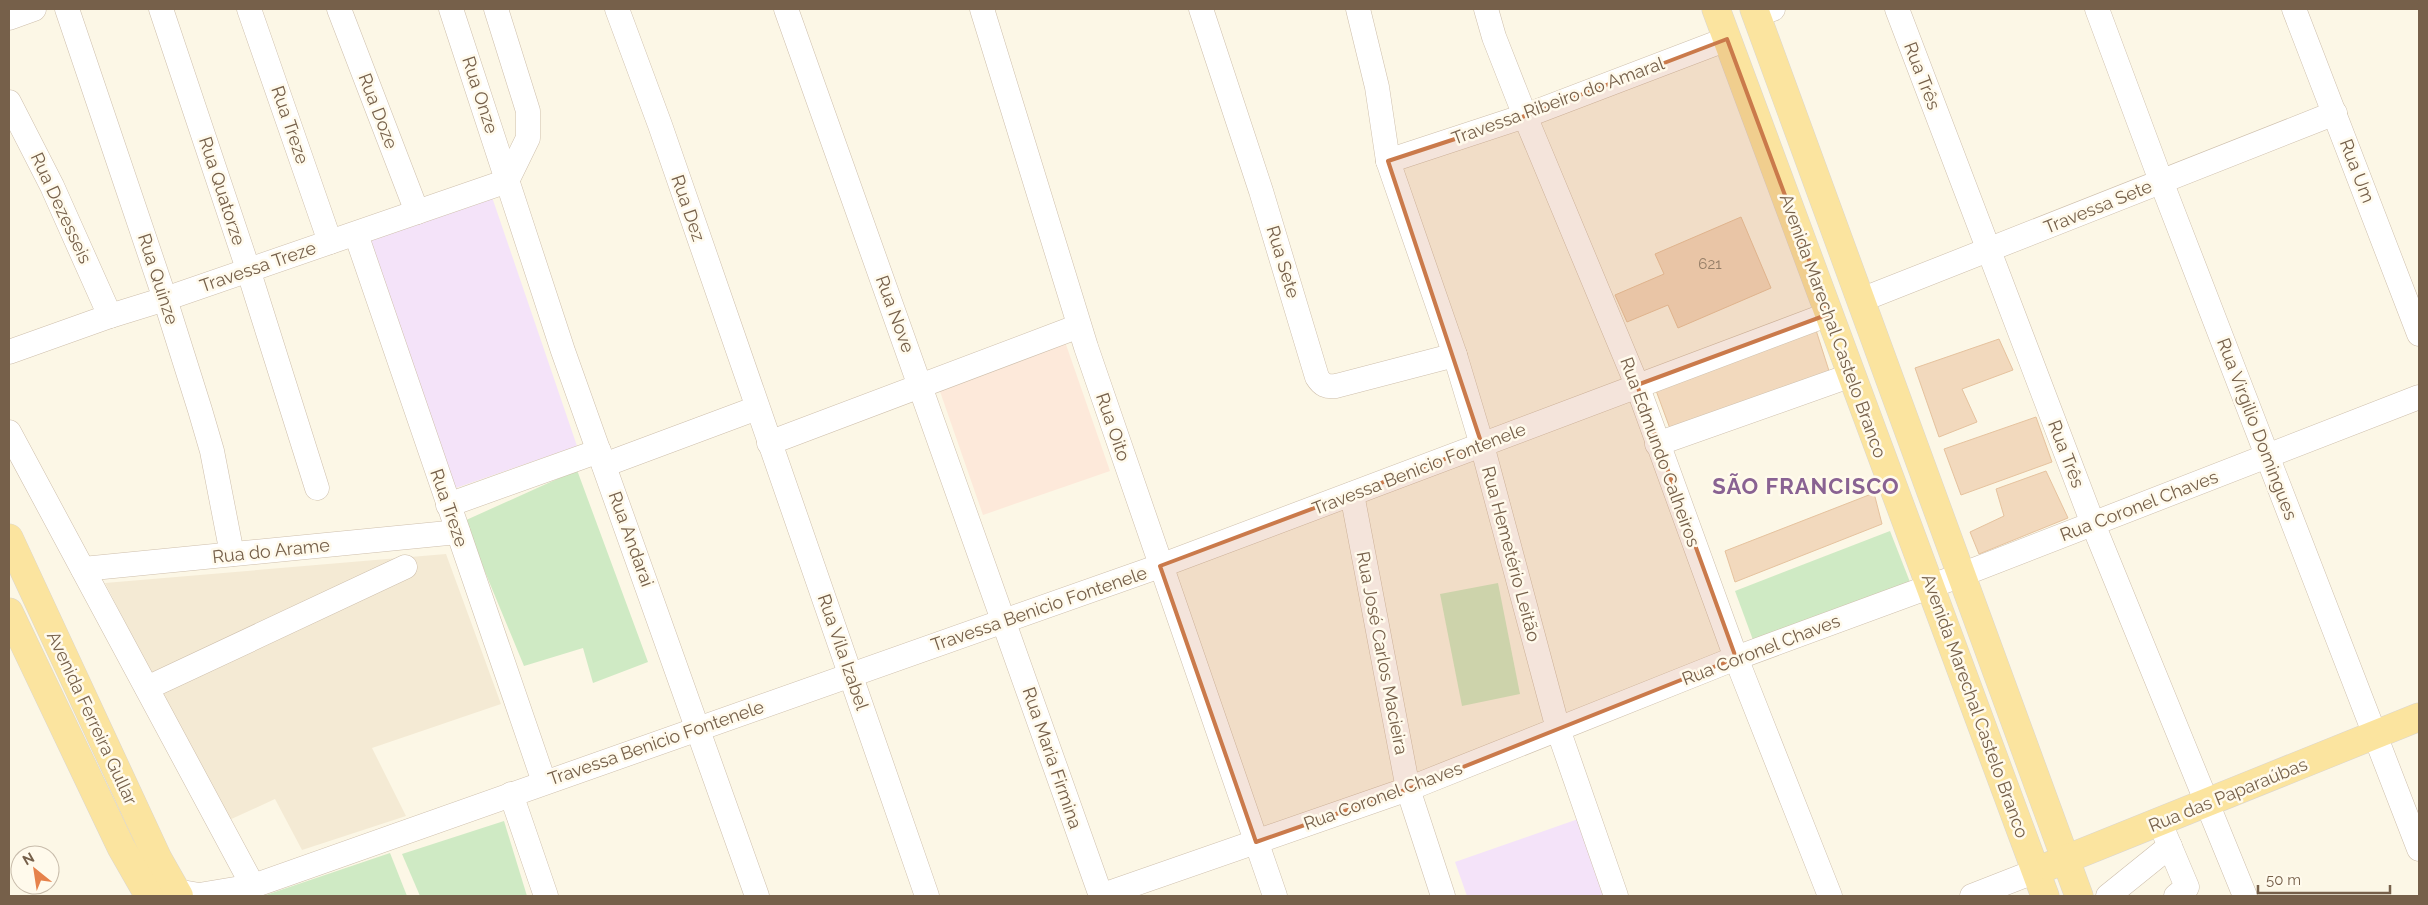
<svg xmlns="http://www.w3.org/2000/svg" width="2428" height="905" viewBox="0 0 2428 905" font-family="Raleway,sans-serif">
	<rect width="100%" height="100%" fill="#fcf7e6"/>
	<path fill="#f4ead4" d="M446,554L501,704L372,748L406,816L302,850L275,799L227,821L105,583Z"/>
	<path fill="#fde9da" d="M1063,336L1110,471L983,515L936,380Z"/>
	<g fill="#f4e3f9">
		<path d="M492,197L577,446L453,489L368,240Z"/>
		<path d="M1581,818L1608,896H1467L1455,862Z"/>
	</g>
	<g fill="#cfeac4">
		<path d="M577,470L648,662L593,683L583,648L524,666L464,521Z"/>
		<path d="M1890,531L1910,582L1753,640L1735,591Z"/>
		<path d="M1498,583L1520,694L1462,706L1440,594Z"/>
		<path d="M504,821L527,896H420L402,854Z"/>
		<path d="M390,853L407,896H263Z"/>
	</g>
	<g fill="#f2d9bd" stroke="#e5c29e">
		<path d="M1741,217L1771,288L1678,328L1668,305L1627,322L1615,295L1664,274L1655,254Z"/>
		<path d="M1815,327L1830,374L1672,434L1654,385Z"/>
		<path d="M1999,339L2013,370L1962,389L1977,422L1939,437L1915,368Z"/>
		<path d="M2036,417L2052,462L1961,495L1944,449Z"/>
		<path d="M2046,471L2068,518L1979,554L1970,532L2004,516L1996,489Z"/>
		<path d="M1874,493L1882,524L1735,582L1725,551Z"/>
	</g>
	<g fill="none" stroke-linecap="round" stroke-linejoin="round">
		<defs>
			<g id="minor">
				<path d="M67,9L165,299L200,410L212,451L232,554"/>
				<path d="M161,9L248,269L317,488"/>
				<path d="M249,9L330,242"/>
				<path d="M339,9L417,212"/>
				<path d="M451,9L563,351L757,896"/>
				<path d="M496,9L528,111V138L507,181"/>
				<path d="M617,9L660,125L927,896"/>
				<path d="M786,9L1101,896"/>
				<path d="M982,9L1086,347L1275,896"/>
				<path d="M1201,9L1261,191L1317,377C1322,385 1326,387 1336,386L1455,355"/>
				<path d="M1358,9L1377,87L1388,161L1455,355L1482,445L1558,729L1616,896"/>
				<path d="M1486,9L1494,37L1525,116L1637,385L1736,658L1830,896"/>
				<path d="M1897,9L2093,524L2245,896"/>
				<path d="M2097,9L2161,181L2419,849"/>
				<path d="M2294,9L2419,334"/>
				<path d="M1756,15L1773,9"/>
				<path d="M9,18L34,9"/>
				<path d="M9,102L52,186L110,316"/>
				<path d="M1388,161L1525,116L1727,39"/>
				<path d="M356,234L544,782"/>
				<path d="M1861,300L2335,113"/>
				<path d="M9,352L110,316L165,299L507,181"/>
				<path d="M9,432L253,886"/>
				<path d="M769,443L1079,326"/>
				<path d="M1657,444L1852,375"/>
				<path d="M604,465L757,408"/>
				<path d="M1352,494L1408,789L1443,896"/>
				<path d="M448,505L599,451"/>
				<path d="M83,569L458,532"/>
				<path d="M147,688L405,567"/>
				<path d="M511,794L546,896"/>
				<path d="M2160,823L2187,887L2176,896"/>
				<path d="M176,891L199,895L253,886L1160,566L1829,314"/>
				<path d="M1100,896L1408,789L1736,658L1948,580L2419,397"/>
				<path d="M1972,896L2036,871"/>
				<path d="M2108,896L2170,846"/>
			</g>
			<g id="major">
				<path d="M1716,9L2045,896"/>
				<path d="M1754,9L2079,896"/>
				<path d="M9,538L158,859L179,896"/>
				<path d="M9,612L121,847L149,896"/>
				<path d="M2049,866L2419,717"/>
			</g>
		</defs>
		<use href="#minor" stroke="#cebfac" stroke-width="25"/>
		<use href="#major" stroke="#dbd6d0" stroke-width="29"/>
		<use href="#minor" stroke="#fff" stroke-width="24"/>
		<use href="#major" stroke="#fbe49f" stroke-width="28"/>
	</g>
	<path fill="#ca7a4b" fill-opacity="0.2" stroke="#ca7a4b" stroke-width="4" stroke-linejoin="round" d="M1727,39L1829,314L1637,385L1736,658L1408,789L1256,842L1160,566L1482,445L1388,161L1525,116Z"/>
	<g text-anchor="middle" stroke-width="5" stroke-linejoin="round" paint-order="stroke">
		<g font-size="15" fill="#957e67">
			<text x="1710" y="269">621</text>
		</g>
		<g font-size="18" fill="#76604a" stroke="#fffaec">
			<text transform="translate(1922 76) rotate(69)" y="6">Rua Três</text>
			<text transform="translate(480 95) rotate(72)" y="6">Rua Onze</text>
			<text transform="translate(1558 101) rotate(-20)" y="6">Travessa Ribeiro do Amaral</text>
			<text transform="translate(378 111) rotate(69)" y="6">Rua Doze</text>
			<text transform="translate(290 125) rotate(71)" y="6">Rua Treze</text>
			<text transform="translate(2357 171) rotate(69)" y="6">Rua Um</text>
			<text transform="translate(222 191) rotate(72)" y="6">Rua Quatorze</text>
			<text transform="translate(2098 207) rotate(-22)" y="6">Travessa Sete</text>
			<text transform="translate(61 208) rotate(65)" y="6">Rua Dezesseis</text>
			<text transform="translate(688 208) rotate(71)" y="6">Rua Dez</text>
			<text transform="translate(1283 262) rotate(73)" y="6">Rua Sete</text>
			<text transform="translate(258 267) rotate(-19)" y="6">Travessa Treze</text>
			<text transform="translate(158 279) rotate(72)" y="6">Rua Quinze</text>
			<text transform="translate(895 314) rotate(70)" y="6">Rua Nove</text>
			<text transform="translate(1833 326) rotate(70)" y="6">Avenida Marechal Castelo Branco</text>
			<text transform="translate(1113 427) rotate(71)" y="6">Rua Oito</text>
			<text transform="translate(2257 429) rotate(69)" y="6">Rua Virgilio Domingues</text>
			<text transform="translate(1660 452) rotate(70)" y="6">Rua Edmundo Calheiros</text>
			<text transform="translate(2066 454) rotate(69)" y="6">Rua Três</text>
			<text transform="translate(1419 469) rotate(-21)" y="6">Travessa Benicio Fontenele</text>
			<text transform="translate(2139 506) rotate(-21)" y="6">Rua Coronel Chaves</text>
			<text transform="translate(449 508) rotate(71)" y="6">Rua Treze</text>
			<text transform="translate(631 539) rotate(70)" y="6">Rua Andarai</text>
			<text transform="translate(271 551) rotate(-6)" y="6">Rua do Arame</text>
			<text transform="translate(1511 554) rotate(75)" y="6">Rua Hemetério Leitão</text>
			<text transform="translate(1039 609) rotate(-19)" y="6">Travessa Benicio Fontenele</text>
			<text transform="translate(1761 650) rotate(-21)" y="6">Rua Coronel Chaves</text>
			<text transform="translate(843 652) rotate(71)" y="6">Rua Vila Izabel</text>
			<text transform="translate(1382 653) rotate(79)" y="6">Rua José Carlos Macieira</text>
			<text transform="translate(1975 706) rotate(70)" y="6">Avenida Marechal Castelo Branco</text>
			<text transform="translate(92 718) rotate(65)" y="6">Avenida Ferreira Gullar</text>
			<text transform="translate(656 743) rotate(-19)" y="6">Travessa Benicio Fontenele</text>
			<text transform="translate(1052 758) rotate(71)" y="6">Rua Maria Firmina</text>
			<text transform="translate(2228 795) rotate(-22)" y="6">Rua das Paparaúbas</text>
			<text transform="translate(1383 796) rotate(-20)" y="6">Rua Coronel Chaves</text>
		</g>
		<g font-size="22" font-weight="bold" letter-spacing="1" fill="#896292" stroke="#fffaec">
			<text x="1806" y="494">SÃO FRANCISCO</text>
		</g>
	</g>
	<rect width="2428" height="905" fill="none" stroke="#76604a" stroke-width="20"/>
	<g transform="translate(35 870) rotate(330)"><circle r="24" fill="#fffaec" stroke="#c8bcab"/>
	<path d="M0-4L9 19L0 12L-9 19Z" fill="#e6824b"/>
	<text y="-8" font-size="14" font-weight="bold" text-anchor="middle" fill="#76604a">N</text>
	</g>
	<path d="M2258 885v8h132v-8" fill="none" stroke="#76604a" stroke-width="2.5"/>
	<text x="2266" y="885" font-size="15" fill="#76604a" stroke="#fffaec" stroke-width="4" paint-order="stroke">50 m</text>
</svg>
